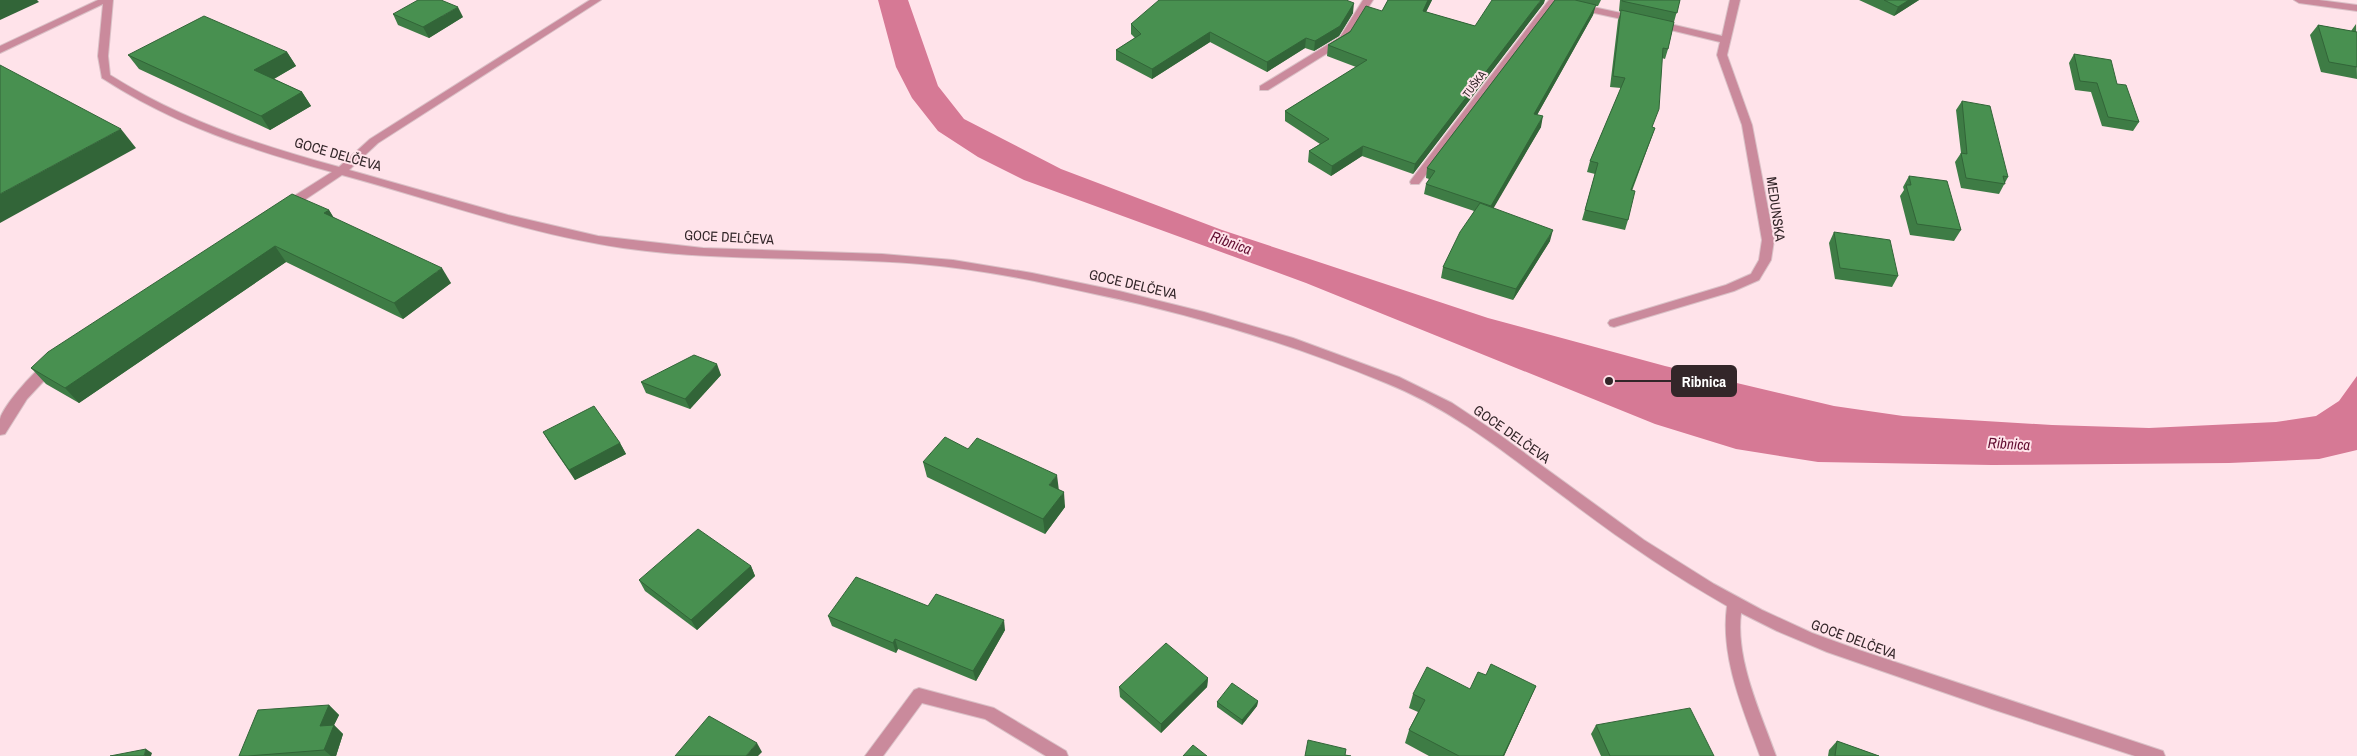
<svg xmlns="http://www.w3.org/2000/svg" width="2357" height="756" viewBox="0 0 2357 756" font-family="'Archivo Narrow',sans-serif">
	<rect width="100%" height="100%" fill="#ffe3ea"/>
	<path fill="#d67995" d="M878,0H908L938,86L964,119L1061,169L1222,230L1488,318L1665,366L1834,406L1903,416L2052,425L2149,428L2276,422L2316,416L2339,401L2357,376V450L2319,459L2229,463L1992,465L1818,462L1736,449L1655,424L1306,283L1024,180L978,157L938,131L912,98L896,67Z"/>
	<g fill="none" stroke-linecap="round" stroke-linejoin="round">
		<defs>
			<g id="minor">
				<path d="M98,0H113L108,56L110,75C181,120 258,145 339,167L370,139L590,0H601L378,143L349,170L508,215L598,236L703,248L882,254L953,260L1032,273L1119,291L1204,312L1293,338L1399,377L1452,403L1497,433L1644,540L1714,584L1762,610L1812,633L1859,650L2157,749L2163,751L2165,756H2135L1992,709L1827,652L1777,631L1741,613C1735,659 1761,714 1776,756H1760C1743,709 1720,657 1727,606C1671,574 1618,538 1567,499C1509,456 1454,410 1386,383C1292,344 1195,315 1095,294C1037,281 979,269 920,264C821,256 721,262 623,248C527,234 435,200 342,175L291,209H283L282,206L283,203L332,172C249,149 174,125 102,78L98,56L103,4L0,53V46Z"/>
				<path d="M1363,0H1373L1347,41L1268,90H1260V86L1340,37Z"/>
				<path d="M1549,0H1559L1419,184H1411L1410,182L1411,180Z"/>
				<path d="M1730,0H1740L1727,55L1752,125L1774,240L1771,260L1759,280L1734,291L1614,327L1610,326L1608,323L1610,320L1726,285L1751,274L1759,260L1762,240L1742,125L1717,55L1720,42L1654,26L1652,24L1657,21L1722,36Z"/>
				<path d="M2294,0H2319L2357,5V11L2299,3Z"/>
				<path d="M1579,4L1635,16L1640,19L1635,22L1576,9L1574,7Z"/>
				<path d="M51,361L55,363L57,366L55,369L27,399L5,434L0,435C0,430 0,424 0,419C3,406 38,365 51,361Z"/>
				<path d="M919,688L994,708L1066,751L1068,756H1046L985,719L922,703L883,756H865L914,690Z"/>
			</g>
		</defs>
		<use href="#minor" stroke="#dac1c7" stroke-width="2"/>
		<use href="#minor" fill="#ca8a9c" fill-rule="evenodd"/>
	</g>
	<g fill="#3e7c45">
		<path d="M1388,0H1432L1426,12L1475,26L1544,3L1413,174L1362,156L1331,176L1308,162L1309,151L1320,144L1285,121V111L1356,67L1327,56L1328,45L1382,11Z"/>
		<path d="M1555,0H1601L1598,6H1595L1593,15L1537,115L1541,127L1493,208L1550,241L1513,300L1441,278L1443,267L1474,211L1424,194L1426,184L1429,179L1426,178L1427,168Z"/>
		<path d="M1620,0H1680L1674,22L1668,49L1665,59L1662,58L1652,128H1655L1632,191L1628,220L1625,230L1582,220L1595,174L1587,172L1590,161L1621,88L1610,87L1618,20L1621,12L1619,11Z"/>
		<path d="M1859,0H1919L1894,16Z"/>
		<path d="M1353,13L1339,36L1314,51L1305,48L1267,72L1210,42L1152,79L1116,60V50L1135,38L1131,34V24Z"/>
		<path d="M393,14L463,17L429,38L398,25Z"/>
		<path d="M2356,24L2357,79L2321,72L2310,35L2318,25L2351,31Z"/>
		<path d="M287,52L296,66L274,79L302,92L311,106L270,130L139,69L128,55Z"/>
		<path d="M2074,54L2117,84L2139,122L2133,131L2102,126L2091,92L2075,90L2069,63Z"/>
		<path d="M1962,101L2008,177L1999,194L1961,188L1955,162L1961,153L1956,110Z"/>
		<path d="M1909,176L1961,230L1954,241L1910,235L1900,196L1904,190L1903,187Z"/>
		<path d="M329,210L333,217L451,283L403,319L286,262L79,403L46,384L31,368Z"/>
		<path d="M1834,232L1898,276L1892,287L1835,279L1829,243Z"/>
		<path d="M721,375L690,409L646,393L641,382Z"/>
		<path d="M543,432L620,443L626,454L575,480L549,442Z"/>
		<path d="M968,449L1059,490L1065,507L1045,534L927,477L923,462Z"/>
		<path d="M751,566L755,576L697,630L645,591L639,580Z"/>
		<path d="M928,606L1005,630L976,681L898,649L896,653L832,626L828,616Z"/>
		<path d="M1486,675L1536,686L1504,756H1429L1405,743L1409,730L1418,712L1409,708L1413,694L1470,689Z"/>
		<path d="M1208,678L1207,687L1161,733L1120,697L1119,687Z"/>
		<path d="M1258,701L1257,706L1242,725L1217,707V702Z"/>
		<path d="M329,705L339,715L334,725L343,734L336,756H239Z"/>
		<path d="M1596,725L1714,756H1601L1591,734Z"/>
		<path d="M1837,741L1879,756H1828L1829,750Z"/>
	</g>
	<g fill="#326538">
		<path d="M0,0H37L39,2L0,20Z"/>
		<path d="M1428,0H1432L1421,22L1423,11Z"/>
		<path d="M1541,0H1545L1544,3L1413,174L1415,164Z"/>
		<path d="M1909,0H1919L1894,16L1898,7Z"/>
		<path d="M1354,3L1353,13L1339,36L1314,51L1315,41Z"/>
		<path d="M1596,5L1593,15L1532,124L1534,114Z"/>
		<path d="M458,7L463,17L429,38L423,27Z"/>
		<path d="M1210,32V42L1152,79V69Z"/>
		<path d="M1306,38L1305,48L1267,72V62Z"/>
		<path d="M287,52L296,66L263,85L254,70Z"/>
		<path d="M302,92L311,106L270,130L261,116Z"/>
		<path d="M1543,116L1541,127L1489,216L1491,206Z"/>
		<path d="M121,129L136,148L0,223V194Z"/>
		<path d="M1363,146L1362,156L1331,176L1332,166Z"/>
		<path d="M329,210L339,226L324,213Z"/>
		<path d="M1553,230L1550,241L1513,300L1516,289Z"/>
		<path d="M275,246L286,262L79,403L65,388Z"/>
		<path d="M442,268L451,283L403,319L394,303Z"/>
		<path d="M717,364L721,375L690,409L685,399Z"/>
		<path d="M620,443L626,454L575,480L569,470Z"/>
		<path d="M1057,475L1059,491L1049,485Z"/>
		<path d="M1064,492L1065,507L1045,534L1043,519Z"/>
		<path d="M751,566L755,576L697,630L691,620Z"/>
		<path d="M1004,620L1005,630L976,681L973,671Z"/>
		<path d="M895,639L898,649L896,653L893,643Z"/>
		<path d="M1208,678L1207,687L1161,733V724Z"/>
		<path d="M1536,686L1504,756H1503Z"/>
		<path d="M1258,701L1257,706L1242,725V720Z"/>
		<path d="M329,705L339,715L334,725L343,734L336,756H331L324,750L320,726Z"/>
		<path d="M757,743L762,752L758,756H746Z"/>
		<path d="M146,749L152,753L151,756H144Z"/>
	</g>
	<g fill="#489050" stroke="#326538">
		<path d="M418,0H441L458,7L423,27L393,14Z"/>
		<path d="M1159,0H1346L1354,3L1340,26L1315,41L1306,38L1267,62L1210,32L1152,69L1116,50L1141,34L1131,24Z"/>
		<path d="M1388,0H1428L1423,11L1475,26L1492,0H1541L1415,164L1363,146L1332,166L1309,151L1329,139L1285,111L1367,60L1328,45L1350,32L1366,6L1382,11Z"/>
		<path d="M1555,0H1575L1596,5L1534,114L1543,116L1491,206L1426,184L1435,171L1427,168Z"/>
		<path d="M1622,0H1680L1677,13L1622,1Z"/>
		<path d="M1884,0H1909L1898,7Z"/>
		<path d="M1621,10L1674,22L1668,49L1663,48L1659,109L1652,127L1655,128L1631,190L1635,191L1628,220L1585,210L1598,163L1590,161L1625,78L1613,76Z"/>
		<path d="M204,16L287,52L254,70L302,92L261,116L128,55Z"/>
		<path d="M2318,25L2357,32V67L2329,62Z"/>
		<path d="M2074,54L2111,60L2117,84L2126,85L2139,122L2108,117L2097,83L2080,81Z"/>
		<path d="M0,65L121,129L0,194Z"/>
		<path d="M1962,101L1990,106L2008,177L2003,176L2005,184L1966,178L1961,153L1967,154Z"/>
		<path d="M1909,176L1947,181L1961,230L1917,224L1906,185H1911Z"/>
		<path d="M292,194L329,210L324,213L442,268L394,303L275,246L65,388L31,368L48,352Z"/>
		<path d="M1480,203L1553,230L1516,289L1443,267L1460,232Z"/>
		<path d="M1834,232L1890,240L1898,276L1840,268Z"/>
		<path d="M694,355L717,364L685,399L641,382Z"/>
		<path d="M594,406L620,443L569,470L543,432Z"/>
		<path d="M945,437L968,449L977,438L1057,475L1049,485L1064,492L1043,519L923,462Z"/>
		<path d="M698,529L751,566L691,620L639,580Z"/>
		<path d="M856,577L928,606L936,594L1004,620L973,671L895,639L893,643L828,616Z"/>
		<path d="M1166,643L1208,678L1161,724L1119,687Z"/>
		<path d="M1491,664L1536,686L1503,756H1459L1409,730L1425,700L1413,694L1427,667L1470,689L1478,672L1486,675Z"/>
		<path d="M1232,683L1258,701L1242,720L1217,702Z"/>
		<path d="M329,705L320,726L334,725L324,750L248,756H239L258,710Z"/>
		<path d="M1690,708L1714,756H1610L1596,725Z"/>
		<path d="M709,716L757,743L746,756H675Z"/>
		<path d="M1308,740L1346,749L1345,755L1351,756H1305Z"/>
		<path d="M1837,741L1879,756H1835Z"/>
		<path d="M1193,745L1207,756H1183Z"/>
		<path d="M146,749L144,756H110Z"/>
	</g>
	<g text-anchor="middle" stroke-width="4" stroke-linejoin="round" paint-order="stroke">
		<g font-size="11" fill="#332629" stroke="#ffe3ea">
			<text transform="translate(1474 84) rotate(-53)" y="4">TUŠKA</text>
		</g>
		<g font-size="14" fill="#332629" stroke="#ffe3ea">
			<text transform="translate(338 154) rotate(16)" y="5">GOCE DELČEVA</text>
			<text transform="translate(1776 209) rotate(82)" y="5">MEDUNSKA</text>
			<text transform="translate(729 237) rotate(3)" y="5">GOCE DELČEVA</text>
			<text transform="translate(1133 284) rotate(13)" y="5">GOCE DELČEVA</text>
			<text transform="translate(1512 434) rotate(35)" y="5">GOCE DELČEVA</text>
			<text transform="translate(1854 639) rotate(20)" y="5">GOCE DELČEVA</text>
		</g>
		<g font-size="15" font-style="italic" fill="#620e31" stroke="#ffe3ea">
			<text transform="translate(1231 243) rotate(20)" y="5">Ribnica</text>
			<text transform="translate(2009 444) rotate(3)" y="5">Ribnica</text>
		</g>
	</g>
	<path fill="none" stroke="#332629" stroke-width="2" d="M1609 381L1672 381"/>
	<circle fill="#332629" stroke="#ffe3ea" stroke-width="2" cx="1609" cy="381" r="5"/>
	<rect fill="#332629" stroke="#332629" stroke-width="2" x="1672" y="366" width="64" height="30" rx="5"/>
	<g font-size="15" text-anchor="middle" font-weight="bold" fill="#fff">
		<text x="1704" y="387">Ribnica</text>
	</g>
</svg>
